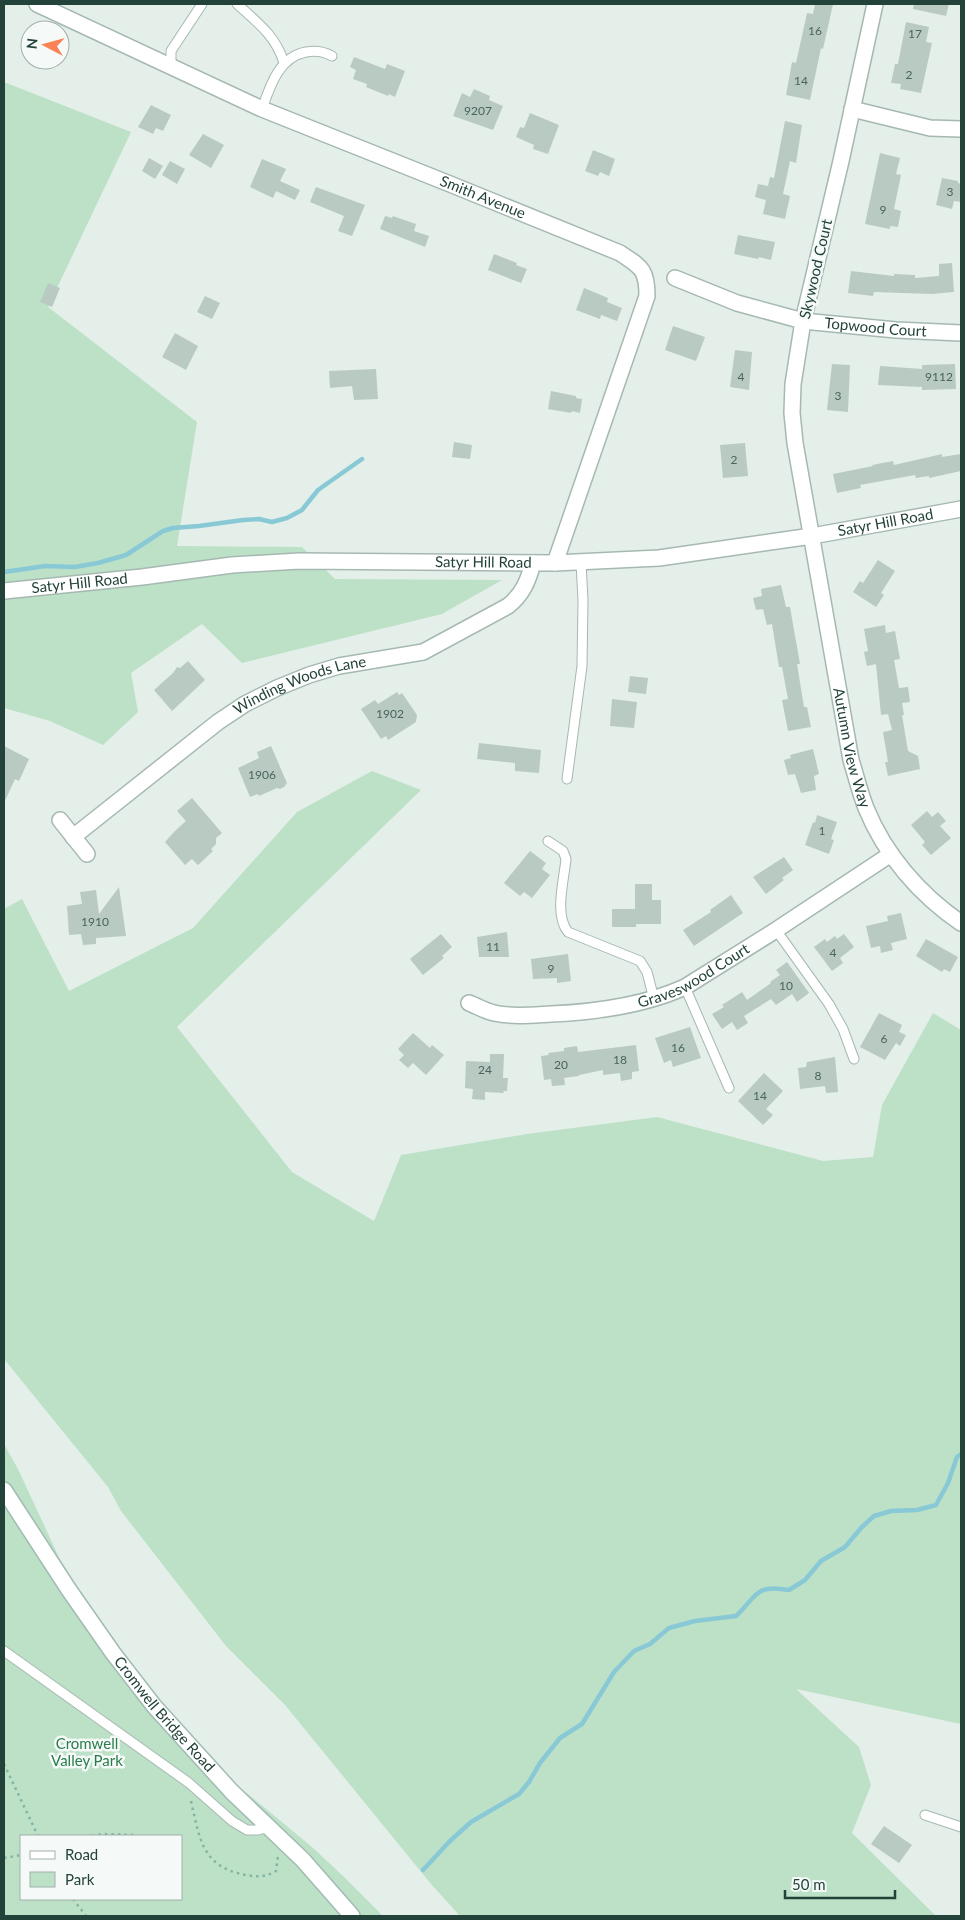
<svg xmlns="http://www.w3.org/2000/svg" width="965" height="1920" viewBox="0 0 965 1920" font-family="Lato,sans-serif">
	<rect width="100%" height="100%" fill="#e4efea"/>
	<g fill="#bce1c7" fill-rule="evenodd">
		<path d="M4,82L131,132L48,307L197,422L177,546L302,547L335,579L502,580L442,614L242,663L202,624L131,673L138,712L103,745L50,721L4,708Z"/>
		<path d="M372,771L421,790L177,1027L292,1172L374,1221L401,1155L527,1134L657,1117L823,1161L873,1157L882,1105L933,1013L961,1030V1724L796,1689L859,1747L871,1785L852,1833L936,1916H460L431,1884L285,1705L226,1646L121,1511L108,1487L4,1359V909L22,899L69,991L193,928L297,812Z"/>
		<path d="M4,1444L18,1469L63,1566L116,1655L185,1742L312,1847L342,1875L383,1916H4ZM21,1836H181V1899H21Z"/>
	</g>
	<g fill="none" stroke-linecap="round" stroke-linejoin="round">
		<g stroke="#89c9d6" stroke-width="4.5">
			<path d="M4,572L45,566L75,567L98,563L126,555L163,531L173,528L199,526L243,520L259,519L272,522L287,518L302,510L318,490L362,459"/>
			<path d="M423,1870L450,1841L471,1822L519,1794L529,1782L540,1763L560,1738L582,1724L614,1672L634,1651L650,1644L669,1628L695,1621L736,1616C758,1595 755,1584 789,1590L805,1580L821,1561L845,1547L862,1527L874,1516L891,1511L917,1510L936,1505L948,1483L957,1457L961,1454"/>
		</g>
	</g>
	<g fill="#b9cac3">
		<path d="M815,4H833L823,49L821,48L810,100L786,95L792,62L796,63L807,13L813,14Z"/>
		<path d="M914,4H949L946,16L913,9Z"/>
		<path d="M906,22L929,27L926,42L932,43L921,93L900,89L901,84L891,83L895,64H898Z"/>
		<path d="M354,57L385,69L387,64L405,71L395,97L389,94L388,96L366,87L367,84L353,79L356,70L350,67Z"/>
		<path d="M474,89L490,96L489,100L503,106L493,130L453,116L462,93L470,97Z"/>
		<path d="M151,105L171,115L163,131L156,128L153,134L138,127Z"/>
		<path d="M530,113L559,125L548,154L533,149L534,145L516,137L520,127L524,128Z"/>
		<path d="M785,121L802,125L796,163L790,161L783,194L790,196L785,219L763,214L766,200L755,197L758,184L768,186L770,177L774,178Z"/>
		<path d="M203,134L224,145L211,168L189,155Z"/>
		<path d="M593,150L615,159L609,176L600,172L598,176L585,171Z"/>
		<path d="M880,153L900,158L896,174L901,175L894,209L901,211L898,227L890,226V229L865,224Z"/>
		<path d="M149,158L163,166L155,179L142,171Z"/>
		<path d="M262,159L286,169L280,181L300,190L295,200L276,191L273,198L250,187Z"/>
		<path d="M170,161L185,169L177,184L162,175Z"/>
		<path d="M942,178L958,181V183L961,184V202L954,201L952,209L936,205Z"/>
		<path d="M316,187L365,205L352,236L338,231L344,216L310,202Z"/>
		<path d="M385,216L392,218L393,216L416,224L414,231L429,236L425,247L380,229Z"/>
		<path d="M738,235L775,242L771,260L759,257L758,259L734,254Z"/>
		<path d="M494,254L517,263L516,265L527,269L521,283L488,270Z"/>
		<path d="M952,263L954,292L932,294L874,292L873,296L848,293L851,271L894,276V274L915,275V278L939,276V264Z"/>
		<path d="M48,283L60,288L52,307L40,302Z"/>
		<path d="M584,288L608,298L607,302L622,308L617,321L601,315L600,319L576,310Z"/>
		<path d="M205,296L220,303L212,319L197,312Z"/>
		<path d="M673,326L705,337L696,361L665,350Z"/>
		<path d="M175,333L198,346L186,370L162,357Z"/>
		<path d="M735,350L752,352L749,390L730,387Z"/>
		<path d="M832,364L850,365L848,412L827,410Z"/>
		<path d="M955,364L956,389L922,390V387L878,385L880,366L922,369V365Z"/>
		<path d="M376,369L378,399L354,400L352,386L330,388L329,371Z"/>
		<path d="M551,391L576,396V398L582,399L580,413L572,411L571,413L548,409Z"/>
		<path d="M454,442L472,445L470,459L452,457Z"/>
		<path d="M745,443L748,476L723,478L720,445Z"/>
		<path d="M942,454V457L961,454V471L929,478V476L916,478L915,475L860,485L861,488L837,493L833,474L873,466L872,465L893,461L894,465Z"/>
		<path d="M878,560L895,571L881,593L884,595L876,607L853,592L860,581L863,583Z"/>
		<path d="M781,585L786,607H790L800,664H797L804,707H807L811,727L788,731L782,700L788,699L782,667H779L772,624L767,625L763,609L756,610L753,598L762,596L761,589Z"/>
		<path d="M885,625L886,633L895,631L900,659L894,660L899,688L908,687L910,702L902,703L904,715H902L908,751L918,756L920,769L888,776L885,762H888L883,732L892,730L888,714L881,715L876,664L867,666L864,652L868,651L864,629Z"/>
		<path d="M188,661L205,680L172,711L154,690L173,673L177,667L180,668Z"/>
		<path d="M630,676L648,678L646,694L628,692Z"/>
		<path d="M397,692L399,695L402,693L417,715L416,722L388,740L386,736L381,739L361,709L375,700L378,704Z"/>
		<path d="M612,699L637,702L634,728L610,726Z"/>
		<path d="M479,743L541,750L539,773L515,771V763L477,759Z"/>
		<path d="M4,746L29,759L19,781L15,779L4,803Z"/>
		<path d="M271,746L287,783L284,787L280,789L277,788L259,796L258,794L250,797L238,768L259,758L257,752Z"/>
		<path d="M813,749L819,774L814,776L816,790L801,793L795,774L788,775L784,760L791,758L790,755Z"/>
		<path d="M192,798L222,833L216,838V844L211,849L213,851L198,865L192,859L185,865L165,842L175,831L186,821L177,811Z"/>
		<path d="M927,811L932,817L938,812L946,821L940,826L951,838L931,855L922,845L925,842L911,825Z"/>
		<path d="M817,815L837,822L831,839L834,840L829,854L805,845L813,822L815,823Z"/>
		<path d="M530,851L546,863L542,869L550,875L532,898L524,892L520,896L504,883Z"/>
		<path d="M784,857L793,870L782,878L784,880L766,894L753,877Z"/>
		<path d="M635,884H652V900H661V924H636V927H612V909H635Z"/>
		<path d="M119,887L126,936L96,938V944L83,945L81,934L69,935L67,906L82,904L80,892L96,890L99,914Z"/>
		<path d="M731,895L743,913L694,946L683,930L711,912L710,910Z"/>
		<path d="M901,913L907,939L891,943L893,950L881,953L880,946L871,948L866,926L888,921L887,916Z"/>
		<path d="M507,932L509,957H479L477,937Z"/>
		<path d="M441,934L452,947L442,956L444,958L423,975L410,959Z"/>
		<path d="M844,934L854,947L840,958L843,963L832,971L814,947L825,939L827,942L835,936L837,939Z"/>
		<path d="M926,939L958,957L950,972L944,969L942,972L916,956Z"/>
		<path d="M568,954L571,981L557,983V978L533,979L531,959Z"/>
		<path d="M787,962L809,993L797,1002L792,994L776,1005L771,999L744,1016L748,1023L737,1030L732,1022L722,1029L712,1014L724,1007L722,1005L742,992L747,1000L771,983L770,982L780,975L776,970Z"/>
		<path d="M879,1013L902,1025L899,1032L906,1035L900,1046L896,1043L885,1060L860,1047Z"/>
		<path d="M690,1027L701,1058L673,1067L671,1060L664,1063L655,1038Z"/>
		<path d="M413,1033L430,1048L432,1045L444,1055L426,1075L413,1063L408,1068L399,1060L404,1055L398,1049Z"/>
		<path d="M636,1045L639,1071L632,1072V1079L621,1081L620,1073L603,1075V1070L579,1075V1076L564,1078L565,1085L552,1086L551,1079L544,1080L541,1056L549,1055L548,1053L564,1051V1048L577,1046L578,1052Z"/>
		<path d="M490,1054H504L503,1078H508L507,1091H503L504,1093L485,1092V1100L472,1099L473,1089L465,1088L466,1061L490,1062Z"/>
		<path d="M835,1057L838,1092L826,1093L825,1086L800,1089L798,1068L806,1067L807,1062Z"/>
		<path d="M764,1073L783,1091L766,1109L773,1115L763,1125L738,1101Z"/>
		<path d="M884,1826L912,1845L899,1863L871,1844Z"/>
	</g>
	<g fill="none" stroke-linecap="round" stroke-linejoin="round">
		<defs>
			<g id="service">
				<path d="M237,4C257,22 276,36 284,63"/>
				<path d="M171,67V51L202,4"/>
				<path d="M262,109C270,86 279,57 306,52C316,50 323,51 332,56"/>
				<path d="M567,779L582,666L583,600L581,563"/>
				<path d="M548,841L563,851L566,859C564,880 554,915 568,932L640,961L647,972L654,999"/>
				<path d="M776,930L829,1004L843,1029L854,1059"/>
				<path d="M685,987L729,1088"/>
				<path d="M4,1651L189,1783L232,1821L247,1830H257L270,1827"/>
				<path d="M925,1815L961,1827"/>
			</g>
			<g id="minor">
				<path id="s1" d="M37,4L262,109L450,184L620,253C641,267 647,269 647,296L555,563"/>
				<path id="s2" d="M875,4L841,161L803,321L793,384L792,413L795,443L851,760C856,776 860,793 866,808C885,855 920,895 961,923"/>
				<path d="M852,109L930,128L961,129"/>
				<path id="s3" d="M675,278L737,303L803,321L896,330L961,333"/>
				<path d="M60,820L87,854"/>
				<path id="s4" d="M73,837L218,722L245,704L277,688L309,675L339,666L423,652L508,606C523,594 528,581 533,563"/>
				<path id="s5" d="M469,1003C477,1006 485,1011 494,1013C513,1017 532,1015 551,1014C596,1012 643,1006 685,987L776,930L891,854"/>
			</g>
			<g id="tertiary">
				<path id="s6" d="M4,591L142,577L232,565L299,561L555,563L659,558L812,536L961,509"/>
			</g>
			<g id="secondary">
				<path id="s7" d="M4,1490L69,1590L113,1653L154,1706L232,1792L303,1860L352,1916"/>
			</g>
		</defs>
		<use href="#service" stroke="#a6b8b2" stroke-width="11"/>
		<use href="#minor" stroke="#a6b8b2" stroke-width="18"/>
		<use href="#tertiary" stroke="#a6b8b2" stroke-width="18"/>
		<use href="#secondary" stroke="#a2bbb3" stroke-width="18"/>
		<g stroke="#83b4a5" stroke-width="2.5" stroke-dasharray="2.5 4" stroke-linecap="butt">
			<path d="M4,1764L38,1836"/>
			<path d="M191,1801C200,1840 202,1867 246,1875C257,1877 266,1877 276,1871L278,1856"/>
			<path d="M92,1836L102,1834L134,1835"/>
			<path d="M4,1858L21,1855"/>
			<path d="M73,1899L86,1916"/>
		</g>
		<use href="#service" stroke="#fff" stroke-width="9"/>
		<use href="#minor" stroke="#fff" stroke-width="15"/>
		<use href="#tertiary" stroke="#fff" stroke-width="15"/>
		<use href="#secondary" stroke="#fff" stroke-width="15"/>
	</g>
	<g text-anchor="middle" stroke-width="5" stroke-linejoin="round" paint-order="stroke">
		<g font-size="12" fill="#48645c">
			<text x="815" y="35">16</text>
			<text x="915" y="38">17</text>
			<text x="909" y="79">2</text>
			<text x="801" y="85">14</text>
			<text x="478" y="115">9207</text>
			<text x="950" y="196">3</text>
			<text x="883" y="214">9</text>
			<text x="741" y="381">4</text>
			<text x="939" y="381">9112</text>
			<text x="838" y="400">3</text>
			<text x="734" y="464">2</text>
			<text x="390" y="718">1902</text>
			<text x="262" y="779">1906</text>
			<text x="822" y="835">1</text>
			<text x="95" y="926">1910</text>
			<text x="493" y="951">11</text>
			<text x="833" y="957">4</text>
			<text x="551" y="973">9</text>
			<text x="786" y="990">10</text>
			<text x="884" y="1043">6</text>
			<text x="678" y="1052">16</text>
			<text x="620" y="1064">18</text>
			<text x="561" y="1069">20</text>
			<text x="485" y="1074">24</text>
			<text x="818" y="1080">8</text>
			<text x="760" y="1100">14</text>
		</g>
		<g font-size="15" fill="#22423a" stroke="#f5faf8">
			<text dy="5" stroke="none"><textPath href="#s1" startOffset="486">Smith Avenue</textPath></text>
			<text transform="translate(816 269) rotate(-77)" y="5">Skywood Court</text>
			<text dy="5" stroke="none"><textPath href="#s3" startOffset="208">Topwood Court</textPath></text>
			<text dy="5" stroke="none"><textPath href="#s6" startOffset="886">Satyr Hill Road</textPath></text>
			<text dy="5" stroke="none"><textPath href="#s6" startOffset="481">Satyr Hill Road</textPath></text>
			<text dy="5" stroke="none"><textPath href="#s6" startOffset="76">Satyr Hill Road</textPath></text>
			<text dy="5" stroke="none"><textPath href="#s4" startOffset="276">Winding Woods Lane</textPath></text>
			<text dy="5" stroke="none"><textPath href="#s2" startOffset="758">Autumn View Way</textPath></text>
			<text dy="5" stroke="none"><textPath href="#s5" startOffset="234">Graveswood Court</textPath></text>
			<text dy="5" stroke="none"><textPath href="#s7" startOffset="276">Cromwell Bridge Road</textPath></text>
		</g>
		<g font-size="15" fill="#297c4b" stroke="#f5faf8">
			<text x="87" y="1749">Cromwell<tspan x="87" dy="17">Valley Park</tspan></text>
		</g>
	</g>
	<rect width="965" height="1920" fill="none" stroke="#22423a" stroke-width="10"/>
	<rect x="20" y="1835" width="162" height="65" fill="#f5faf8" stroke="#a1b0ac"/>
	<rect x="30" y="1851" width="25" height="8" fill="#ffffff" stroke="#a1b0ac"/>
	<text x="65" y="1860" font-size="15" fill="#22423a">Road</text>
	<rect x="30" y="1872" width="25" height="15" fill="#bce1c7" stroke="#a1b0ac"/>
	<text x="65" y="1885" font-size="15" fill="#22423a">Park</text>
	<g transform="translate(45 45) rotate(276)"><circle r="24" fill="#f5faf8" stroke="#a1b0ac"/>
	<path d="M0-4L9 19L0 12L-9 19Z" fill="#fa8256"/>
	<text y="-8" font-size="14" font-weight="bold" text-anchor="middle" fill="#22423a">N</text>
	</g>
	<path d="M785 1890v8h110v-8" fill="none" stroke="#22423a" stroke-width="2.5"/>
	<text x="792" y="1890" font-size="15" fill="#22423a" stroke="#f5faf8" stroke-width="4" paint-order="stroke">50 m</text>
</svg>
